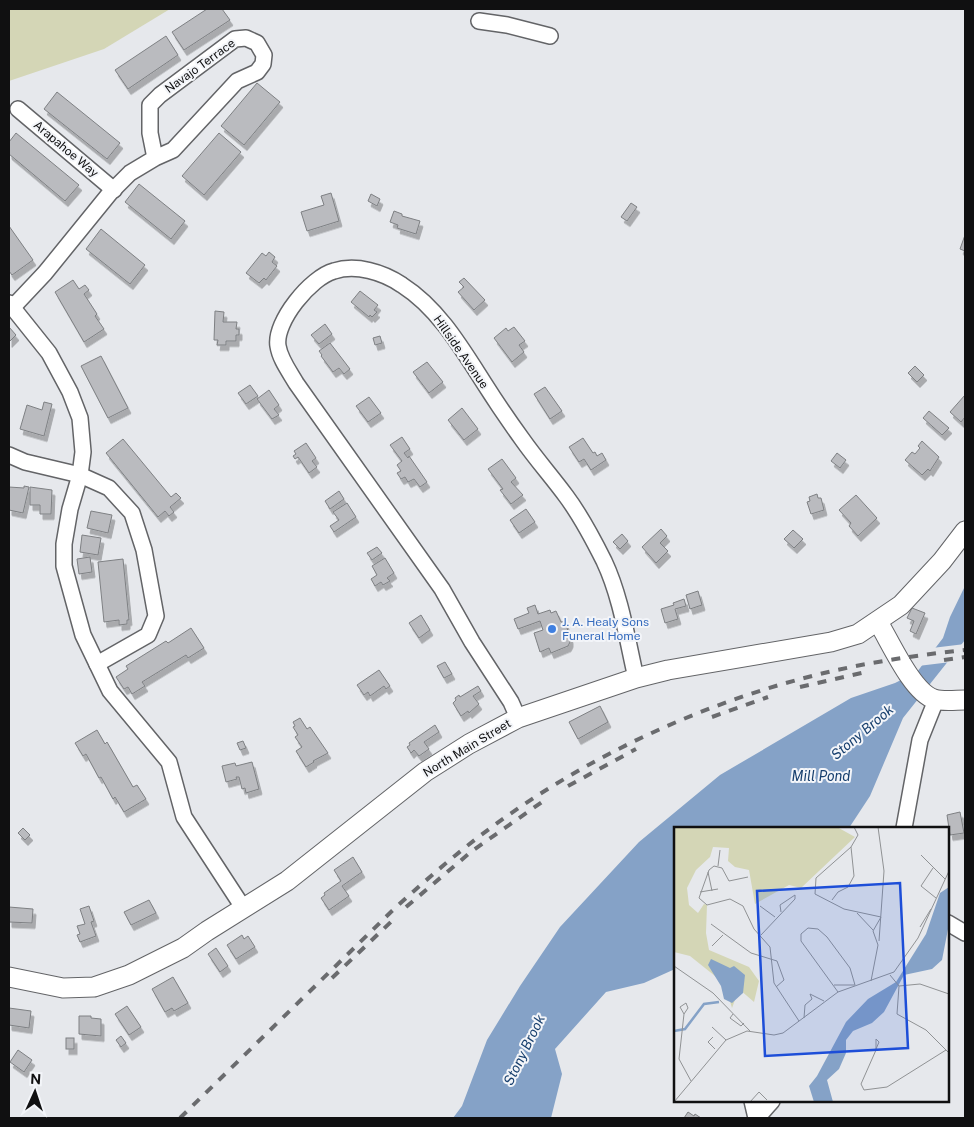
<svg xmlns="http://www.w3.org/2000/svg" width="974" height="1127" viewBox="0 0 974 1127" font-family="'Public Sans',sans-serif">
	<defs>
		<filter id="shadow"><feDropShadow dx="3" dy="5.5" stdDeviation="0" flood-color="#0004"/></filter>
	</defs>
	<rect width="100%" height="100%" fill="#e6e8ec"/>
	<path fill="#d4d6b6" d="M9,9H170L104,49L9,81Z"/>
	<path fill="#85a2c7" d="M965,586V640L903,718L870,796L849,828H675V969L644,983L606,992L555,1049L562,1074L551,1118H453L462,1106L487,1040L520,986L560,927L639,842L720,775L851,698L895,683L917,672L943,638L950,617Z"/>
	<path fill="#e6e8ec" d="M965,644L951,662L918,666L932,648Z"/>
	<g fill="#babbbf" stroke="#7e8083" filter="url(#shadow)">
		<path d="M207,9H222L230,20L184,50L172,32Z"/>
		<path d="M166,36L178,55L128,89L115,70Z"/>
		<path d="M257,83L280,102L244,145L221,126Z"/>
		<path d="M57,92L120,143L107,159L44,109Z"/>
		<path d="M16,133L79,185L65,201L9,154V142Z"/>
		<path d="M219,133L241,152L204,195L182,176Z"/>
		<path d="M139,184L185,221L171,239L125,202Z"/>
		<path d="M331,193L339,221L307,231L301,212L324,205L321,196Z"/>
		<path d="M371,194L380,199L377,206L368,201Z"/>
		<path d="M631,203L637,207L627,221L621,217Z"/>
		<path d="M394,211L402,214V216L420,221L416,234L397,228L398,225L390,222Z"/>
		<path d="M9,226L33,260L12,275L9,271Z"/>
		<path d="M101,229L145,265L130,284L86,249Z"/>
		<path d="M965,235V251L960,249Z"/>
		<path d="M269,252L275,257L272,262L277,266L266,280L264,278L259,283L246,273L262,253L266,256Z"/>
		<path d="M464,278L485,300L474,310L458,292L464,287L459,282Z"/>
		<path d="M73,280L79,289L85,285L89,290L84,294L97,314L95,316L104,329L84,342L55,292Z"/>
		<path d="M360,291L378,305L374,310L377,312L372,317L370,315L369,317L351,302Z"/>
		<path d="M215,311L224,312L223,322H237L236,329H239V335H236V341H226V345H217L218,340H214Z"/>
		<path d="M325,324L332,334L319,344L311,335Z"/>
		<path d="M9,327L16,335L9,342Z"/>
		<path d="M514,327L525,341L519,345L524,352L512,362L494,338L506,328L508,331Z"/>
		<path d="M380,336L382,343L375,345L373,338Z"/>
		<path d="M330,343L350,369L344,374L339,368L333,372L321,356L322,355L319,351Z"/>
		<path d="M101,356L128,408L108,418L81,366Z"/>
		<path d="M427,362L443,382L429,393L413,372Z"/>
		<path d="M915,366L924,375L917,382L908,373Z"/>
		<path d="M250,385L258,396L246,404L238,393Z"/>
		<path d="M545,387L562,411L550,419L534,394Z"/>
		<path d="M269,390L279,405L274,409L279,415L272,419L257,399Z"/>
		<path d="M965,395V417L961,422L950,412Z"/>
		<path d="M369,397L381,413L368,422L356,406Z"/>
		<path d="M44,402L52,404L44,436L20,429L27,405L42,410Z"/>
		<path d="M462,408L478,429L464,440L448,420Z"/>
		<path d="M929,411L949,428L942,435L923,418Z"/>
		<path d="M402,437L410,449L404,453L408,458L409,456L427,482L420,487L414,479L408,482L405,477L401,479L397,473L401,471L397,465L402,461L390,445Z"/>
		<path d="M583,438L593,453L595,452L597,456L602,453L606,460L591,470L584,459L579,462L569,447Z"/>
		<path d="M123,439L171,497L176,493L181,498L170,507L174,512L169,516L165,511L158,517L106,453Z"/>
		<path d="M922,441L939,457L930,471L928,469L922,475L905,460L912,452L915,454L920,448L918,446Z"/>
		<path d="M306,443L316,458L312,461L317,467L309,473L298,457L295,459L293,456L296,454L294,451Z"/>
		<path d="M837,453L846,460L840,468L831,461Z"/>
		<path d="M502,459L516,478L511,482L523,495L511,504L500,490L503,489L488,469Z"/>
		<path d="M24,486L29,487L23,513L9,510V487L24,488Z"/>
		<path d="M30,487L52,490L51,514H40V505H30Z"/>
		<path d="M339,491L344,499L330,509L325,501Z"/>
		<path d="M817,494L818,498H821L824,510L811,514L807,502L810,501L809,497Z"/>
		<path d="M856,495L877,518L858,536L849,526L851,523L839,510Z"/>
		<path d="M347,503L356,517L334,532L330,526L339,520L333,512Z"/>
		<path d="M526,509L535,522L519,533L510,520Z"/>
		<path d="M91,511L112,515L108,533L87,528Z"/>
		<path d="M661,529L667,536L660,543L668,551L656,563L642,547Z"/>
		<path d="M793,530L803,539L794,548L784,539Z"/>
		<path d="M622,534L628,541L620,549L613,542Z"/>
		<path d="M82,535L101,538L98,555L80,552Z"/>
		<path d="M377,547L382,553L372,560L367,553Z"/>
		<path d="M90,557L92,572L79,574L77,559Z"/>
		<path d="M385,558L394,573L387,578L390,581L383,585L381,582L375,586L371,579L377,575L372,566Z"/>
		<path d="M123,559L129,620H127V624L119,625V620L104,622L98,562Z"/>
		<path d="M698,591L702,605L690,609L686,595Z"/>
		<path d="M684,599L686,606L675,609L678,619L665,623L661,609L674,605L673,603Z"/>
		<path d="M535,605L538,614L550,610L551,613L556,611L561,622L565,621L570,638V642L568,646L551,653L549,648L540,652L534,633L543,630L540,621L518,629L514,619L529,613L527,608Z"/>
		<path d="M912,608L925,613L916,634L910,631L914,621L907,618Z"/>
		<path d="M421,615L430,630L419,638L409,623Z"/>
		<path d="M191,628L204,648L188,658L186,655L142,682L145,686L132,694L128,687L124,689L116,677L128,669L126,666L166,641L168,643Z"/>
		<path d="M445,662L452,674L444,678L437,666Z"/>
		<path d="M379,670L390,686L386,689L384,686L370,696L368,692L364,695L357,685Z"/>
		<path d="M478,686L481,691L473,696L479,704L469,713L468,711L461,716L453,703L456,700L455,698L459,695L460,697Z"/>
		<path d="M600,706L608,722L578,739L569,722Z"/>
		<path d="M300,718L307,729L310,727L328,753L313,761L314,762L306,767L296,751L302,747L295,737L298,735L293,727L295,726L293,722Z"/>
		<path d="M435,725L439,732L424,742L429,749L419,756L414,750L411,753L407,747L410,745L409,743Z"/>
		<path d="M97,730L105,744L107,742L133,787L137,785L146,799L124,812L115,797L113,799L101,777L99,778L86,754L83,756L75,743Z"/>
		<path d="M243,741L246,748L240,750L237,743Z"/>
		<path d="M252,762L259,789L246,793L245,788L242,789L239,777H236L237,779L226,782L222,766L235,763L236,766Z"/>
		<path d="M960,812L964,833L950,835L947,815Z"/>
		<path d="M23,828L30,835L25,840L18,833Z"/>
		<path d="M353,857L362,872L342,886L349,896L329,910L321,898L325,895L324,893L341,881L334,870Z"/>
		<path d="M149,900L156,913L131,925L124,912Z"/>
		<path d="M89,906L94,921L91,922L96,936L80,942L77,935L80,934L77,926L85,924L80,909Z"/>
		<path d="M9,907L33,909L32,923L9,922Z"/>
		<path d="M242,935L244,939L248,936L255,947L236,959L227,945Z"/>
		<path d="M216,948L228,966L220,972L208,954Z"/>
		<path d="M173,977L188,1003L174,1011L172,1008L165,1012L152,989Z"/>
		<path d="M127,1006L141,1027L129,1035L115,1014Z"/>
		<path d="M9,1008L31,1011L29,1028L9,1025Z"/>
		<path d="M79,1016H91V1018L101,1019V1036L79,1034Z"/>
		<path d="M121,1036L126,1043L121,1047L116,1040Z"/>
		<rect x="66" y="1038" width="8" height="11"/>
		<path d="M18,1050L32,1060L24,1072L10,1062Z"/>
		<path d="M688,1112L694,1116L695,1114L701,1118H684Z"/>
	</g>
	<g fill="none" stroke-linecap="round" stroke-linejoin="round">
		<defs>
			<g id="minor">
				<path d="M479,21L507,25L550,36"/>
				<path d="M18,109L114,190"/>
				<path d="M9,303L49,353L70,392L80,418L83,452L80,475L70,509L64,544V566L83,635L110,691L169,762L184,817L244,909"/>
				<path d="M13,307L45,273L110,193L130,173L155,158L173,150L237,81L257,72L263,64L264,55L257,43L246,38L235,39L160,95L150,105V133L155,158"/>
				<path d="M9,455L25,462L80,475L109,488L132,513L144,550L156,616L148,635L97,664"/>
				<path d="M518,718L511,702L472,642L442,589L296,383C289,371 280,359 278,346C274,322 311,277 334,271C356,264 383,272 402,285C438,308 461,347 484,383C496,402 509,421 522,439C536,459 552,477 566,496C581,516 593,539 604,561C621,597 627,639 636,678"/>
				<path d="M904,828L920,740L936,700"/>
				<path d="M948,923L965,933"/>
				<path d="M752,1101L756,1118"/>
				<path d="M757,1118L772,1101"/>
			</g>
			<g id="major">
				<path d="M878,622C890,641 912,692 934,699C943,702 956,700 965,700"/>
				<path d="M9,977L63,988L94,987L129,975L183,948L207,931L287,881L425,772L469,744L518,718L636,678L668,670L831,642L858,634L901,605L942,561L965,531"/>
			</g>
		</defs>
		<use href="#minor" stroke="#636467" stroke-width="18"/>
		<use href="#major" stroke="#636467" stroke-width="21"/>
		<use href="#minor" stroke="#fff" stroke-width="15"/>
		<use href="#major" stroke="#fff" stroke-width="19"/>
		<g stroke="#6a6b6e" stroke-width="4" stroke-dasharray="9 9" stroke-linecap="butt">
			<path d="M944,660L965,657"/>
			<path d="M800,687L870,671"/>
			<path d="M712,717L768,697"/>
			<path d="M568,786L636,749"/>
			<path d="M406,907L472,851L542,802"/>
			<path d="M332,978L394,919"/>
			<path d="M180,1118L394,909C427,879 460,850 496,824C592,754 707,701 824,673C870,662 918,655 965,650"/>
		</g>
	</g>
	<circle fill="#3f7fe0" stroke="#f3f5f9" stroke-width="2" cx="552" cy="629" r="5"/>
	<g text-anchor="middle" stroke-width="4" stroke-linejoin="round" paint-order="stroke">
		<g font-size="12" fill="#101011" stroke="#f3f5f9">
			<text transform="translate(200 66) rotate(-36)" y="4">Navajo Terrace</text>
			<text transform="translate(66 149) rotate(40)" y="4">Arapahoe Way</text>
			<text transform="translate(461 352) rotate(55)" y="4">Hillside Avenue</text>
			<text transform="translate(467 748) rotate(-31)" y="4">North Main Street</text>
		</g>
		<g font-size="12" fill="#366cbe" stroke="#f3f5f9" text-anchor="start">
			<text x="562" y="626">J. A. Healy Sons<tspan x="562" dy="14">Funeral Home</tspan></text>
		</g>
		<g font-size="14" font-style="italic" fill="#173f6e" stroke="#f3f5f9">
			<text transform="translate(862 732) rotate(-40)" y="5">Stony Brook</text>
			<text x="821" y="781">Mill Pond</text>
			<text transform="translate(524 1050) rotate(-64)" y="5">Stony Brook</text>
		</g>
	</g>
	<g transform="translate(674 827)">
		<rect width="275" height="275" fill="#e6e8ec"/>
		<path d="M0,0H163L181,10L127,61L115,58L81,77L75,43L61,40L54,34L55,21L39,20L36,30L22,43L13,61L15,78L24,86L30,77L33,78L32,106L35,123L75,140L85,154L80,175L65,162L58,181L51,157L16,129L0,125Z" fill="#d4d6b6"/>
		<path d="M275,60V97L268,133L258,142L230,148L210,185L198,196L179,204L172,213V226L165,242L153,253L159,275H140L135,259L143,249L172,195L194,172L222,155L252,107L266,66ZM37,132L56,141L60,139L71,148L69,166L58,176L50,172L47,159L34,138Z" fill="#85a2c7"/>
		<path fill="none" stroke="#85a2c7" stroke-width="2.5" d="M0,204L11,202L30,177L45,175"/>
		<path fill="none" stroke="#909294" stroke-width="1" d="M204,0L210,44L205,114M177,20L142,51L141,67L170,82L207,90L199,104L204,118L197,154M247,28L271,52M44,39L46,23M259,41L247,59L262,71M34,45L38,64M74,50L55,54L48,41L40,39L35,43L25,71L33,78L56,72L69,79L80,102L96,120L100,156L125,194M26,65L44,62M158,73L164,65L174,60L180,49L177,20L184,8L180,0M86,79L101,90M183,86L199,103M37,97L77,126L103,134L110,153L102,160M246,100L257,82M87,108L121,72V68L106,78L107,85M38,119L49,108M0,139L39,166L76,204M216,148L225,159L246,157L275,167M160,158H181M225,159L223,187L252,203L275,226M164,165L127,114V107L134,101L144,102L153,110L176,141L181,158M10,187L14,181L12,176L6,180L10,187L5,232L17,254M59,187L56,191L67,199L70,196M130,191L131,178L138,172L136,167L150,174M38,200L52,213M39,210L34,215L41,222M202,222L205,215L202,212V223L187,257L190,263L213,260L272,223M0,275L52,213L73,204L100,208L109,206L164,165L220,145L244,111L275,44M76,275L85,265L93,273"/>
		<path fill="#1d4ed8" fill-opacity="0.15" stroke="#1d4ed8" stroke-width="2.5" d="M226,56L234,221L91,229L83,64Z"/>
		<rect width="275" height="275" fill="none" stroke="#101011" stroke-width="2.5"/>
	</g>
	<rect width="974" height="1127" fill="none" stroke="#101011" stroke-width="20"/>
	<g transform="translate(35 1092) rotate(3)" stroke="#f3f5f9" stroke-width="4" paint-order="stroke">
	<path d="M0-4L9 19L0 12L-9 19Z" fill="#101011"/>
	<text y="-8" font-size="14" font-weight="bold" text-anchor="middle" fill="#101011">N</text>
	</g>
</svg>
